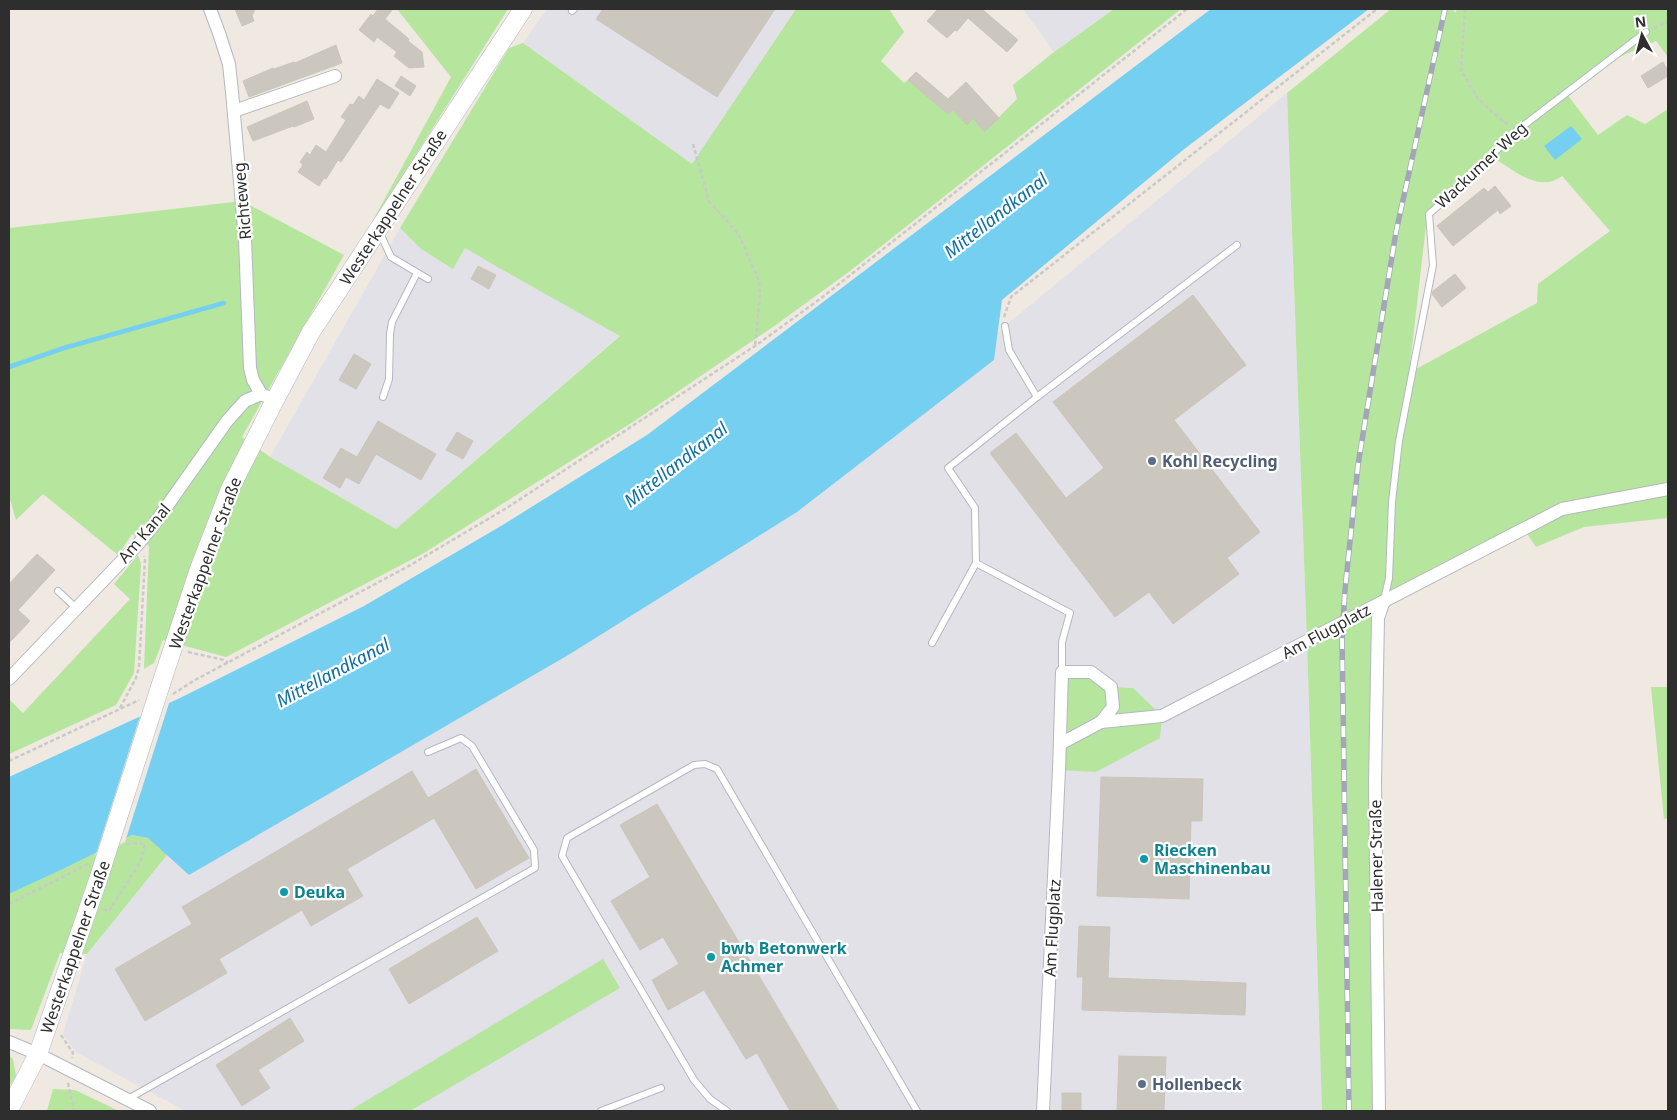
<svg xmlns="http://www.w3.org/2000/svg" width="1677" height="1120" viewBox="0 0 1677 1120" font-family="'Noto Sans',sans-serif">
	<rect width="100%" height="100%" fill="#efe9e1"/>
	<g fill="#e3e1e8">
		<path d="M547,9H796L692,165L523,43Z"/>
		<path d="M1023,9H1114L1054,52Z"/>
		<path d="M1287,93L1307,641L1322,1111H185L76,1052L63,1034L87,954L167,855L189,875L570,654L797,512L994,360L997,333L1005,326Z"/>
		<path d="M400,228L421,249L453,269L465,248L501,269L620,335L396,529L270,457Z"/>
	</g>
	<g fill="#b6e59e" fill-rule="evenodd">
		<path d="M397,9H508L365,235L451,77Z"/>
		<path d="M796,9H889L904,32L881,61L904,83L908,80L953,110L967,124L973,118L984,132L1017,99L1013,85L1054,52L1114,9H1181L850,271L773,327L633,422L424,553L226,657L163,640L154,663L144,669L149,546L132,534L118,555L43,494L16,520L9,496V228L242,201L344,255L242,437L270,457L396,529L620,336L501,269L465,248L453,269L421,249L400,228L509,48L523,43L692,164Z"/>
		<path d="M1391,9H1453L1455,13L1457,9H1668V57L1656,41L1603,64L1566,93L1598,135L1627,115L1645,124L1668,109V518L1584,527L1536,547L1524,529L1384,601L1378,618L1379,1111H1322L1307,641L1287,93ZM1492,157C1513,169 1539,194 1562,176L1610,231L1538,284L1537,303L1409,373L1427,217Z"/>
		<path d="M138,555L141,564L134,673L116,705L9,754V699L23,713L130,599L114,584Z"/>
		<path d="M1062,672H1091L1111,687L1133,688L1162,716L1160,738L1096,772L1059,770Z"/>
		<path d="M1651,687H1668V818L1664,819Z"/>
		<path d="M132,835L148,838L167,855L87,954L60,953L31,1030L9,1029V894L61,870Z"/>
		<path d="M603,959L620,988L410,1111H349Z"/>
		<path d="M9,1056L13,1059L16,1076L9,1087Z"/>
		<path d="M53,1089L75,1090L119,1111H47Z"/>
	</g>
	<g fill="#75cff0">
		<path d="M1211,9H1369L1183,150L1002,300L994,360L797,512L570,654L189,875L148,838L132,835L61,870L9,894V777L180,698L364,606L501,526L647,435Z"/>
		<path d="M1571,126L1582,139L1555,160L1544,146Z"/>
	</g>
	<path fill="#efe9e1" d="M170,700L125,842L95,857L141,713Z"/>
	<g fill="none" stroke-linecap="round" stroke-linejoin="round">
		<path stroke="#75cff0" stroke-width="4.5" d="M9,367L64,348L224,303"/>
	</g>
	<g fill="#cbc7bf" stroke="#cbc5ba">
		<path d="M235,9H255L252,16L254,21L242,26Z"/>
		<path d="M378,9H393L385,19L409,39L408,41L422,52L424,67L409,68L394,56L397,52L377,37L374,42L359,30L371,14L373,16Z"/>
		<path d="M603,9H775L717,97L596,19Z"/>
		<path d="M938,9H982L1018,40L1007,52L968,18L957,31L955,30L947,38L927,21Z"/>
		<path d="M336,45L342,63L249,97L243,81L273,68L274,69L294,62L295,63Z"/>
		<path d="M1663,62L1668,71V76L1648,88L1641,76Z"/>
		<path d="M916,72L948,99L966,82L999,118L984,132L973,118L967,125L953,110L948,114L908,80Z"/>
		<path d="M401,76L416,86L410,96L395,86Z"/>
		<path d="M377,79L399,93L389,109L380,104L341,162L338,160L326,179L324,178L319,186L298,172L303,165L300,162L307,152L310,155L316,145L326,152L346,120L341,117L350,104L353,105L359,96L364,100Z"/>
		<path d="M307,101L314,119L294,127L293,126L253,141L247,127Z"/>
		<path d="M1495,186L1511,206L1500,214L1498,210L1453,246L1437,226L1484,188L1488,192Z"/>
		<path d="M478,266L496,275L489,289L471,279Z"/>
		<path d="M1455,274L1466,288L1442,307L1432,294L1433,291Z"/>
		<path d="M1193,295L1246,365L1174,420L1260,532L1227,558L1239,574L1173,624L1149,592L1115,617L990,453L1016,433L1066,498L1104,468L1053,402Z"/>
		<path d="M354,354L371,364L356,389L339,380Z"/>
		<path d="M378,421L436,454L421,480L376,454L359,484L346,477L340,488L323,478L341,448L357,457Z"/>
		<path d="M457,432L473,441L463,459L446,450Z"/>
		<path d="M37,554L55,570L18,610L30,621L9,643V584Z"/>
		<path d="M476,769L529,858L476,889L434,818L347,869L363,896L311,926L302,910L219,959L227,973L145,1021L115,969L192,924L182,907L412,771L428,798Z"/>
		<path d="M1101,777L1203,779L1202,821H1191L1189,899L1097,896Z"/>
		<path d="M657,804L839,1111H790L757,1053L746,1059L704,990L668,1010L652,980L679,964L663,937L640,950L611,901L650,877L620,825Z"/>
		<path d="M477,917L498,951L409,1004L389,969Z"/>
		<path d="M1079,926L1110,927L1108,978L1246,983L1245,1015L1082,1010L1083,977H1077Z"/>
		<path d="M290,1018L304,1041L258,1070L270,1088L242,1106L216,1065Z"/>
		<path d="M1119,1056L1166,1057L1164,1111H1117Z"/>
		<rect x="1062" y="1093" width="19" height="18"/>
	</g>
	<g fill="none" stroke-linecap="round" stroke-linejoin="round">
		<defs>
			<g id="lane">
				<path d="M572,11L574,9"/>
				<path d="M380,233L391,257L428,279"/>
				<path d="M1005,326L1009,350L1037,397"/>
				<path d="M383,397L389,379L390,334L392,322L417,273"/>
				<path d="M976,563L975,508L948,468L1037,397L1237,245"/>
				<path d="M58,591L76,608"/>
				<path d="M1384,600L1389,578L1392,502L1399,441L1433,265L1429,214L1464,183L1515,132L1646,32"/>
				<path d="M932,643L976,563L1070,613L1062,642V672"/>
				<path d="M128,1099L535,868L534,850L472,746L461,738L428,752"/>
				<path d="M601,1111L661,1088"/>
				<path d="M727,1111L710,1099L694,1080L562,856L567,838L694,765L705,764L717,769L917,1111"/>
			</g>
			<g id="street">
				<path d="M210,9L219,33L229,64L232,92L245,239L250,368L253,380L261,394"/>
				<path d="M234,111L335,76"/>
				<path d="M9,679L139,543L155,523L227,421L245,401L261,394L275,400"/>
				<path d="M1060,744L1101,722"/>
				<path d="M9,1042L38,1054L150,1111"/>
				<path d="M1043,1111L1059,770L1062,672H1091L1111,687L1113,707L1101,722L1162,716L1562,509L1668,489"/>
				<path d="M1379,1111L1375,782L1378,618L1384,601"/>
			</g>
			<g id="secondary">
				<path d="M161,684L199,569L230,489L275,400L311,332L523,9"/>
				<path d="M9,1110L38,1054L98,880"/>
			</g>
		</defs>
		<use href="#lane" stroke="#b4b7c1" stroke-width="8"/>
		<use href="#street" stroke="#b4b7c1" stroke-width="14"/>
		<use href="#secondary" stroke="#b4b7c1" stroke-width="19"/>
		<g stroke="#c9c9c9" stroke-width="2.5" stroke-dasharray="4 2.5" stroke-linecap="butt">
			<path d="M1465,9L1461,70L1478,99L1509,126"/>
			<path d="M1654,28L1668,22"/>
			<path d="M693,144L709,201L739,235L759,281L760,294L755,346"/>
			<path d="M1004,317L1011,297L1377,9"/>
			<path d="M188,652L224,660L228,663"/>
			<path d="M173,694L195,680L407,567L505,509L755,346L820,299L1187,9"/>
			<path d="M120,708L136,678L139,667L145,559L144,556"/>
			<path d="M9,761L139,700"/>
			<path d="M9,904L88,864"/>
			<path d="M103,909L109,911L140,862L145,844L131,843L126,845"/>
			<path d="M61,1035L73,1053L72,1058"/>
			<path d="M68,1083L74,1111"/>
		</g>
		<use href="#lane" stroke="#fff" stroke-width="6"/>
		<use href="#street" stroke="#fff" stroke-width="12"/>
		<use href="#secondary" stroke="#fff" stroke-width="18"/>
		<defs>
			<path id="rail" d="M1349,1111L1342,639L1345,590L1358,465L1396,232L1445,9"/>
		</defs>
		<use href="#rail" stroke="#a3a6b8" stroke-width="5.5"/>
		<use href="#rail" stroke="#fff" stroke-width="4" stroke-dasharray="11" stroke-linecap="butt"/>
		<defs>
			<path id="secondary-bridge" d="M98,880L161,684"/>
		</defs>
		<use href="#secondary-bridge" stroke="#b4b7c1" stroke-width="19" stroke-linecap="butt"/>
		<use href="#secondary-bridge" stroke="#fff" stroke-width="18"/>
	</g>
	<g fill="#5c6f8a" stroke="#fff" stroke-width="2">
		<circle cx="1152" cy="461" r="5"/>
		<circle cx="1142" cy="1084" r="5"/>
	</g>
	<g fill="#0f9aa8" stroke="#fff" stroke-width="2">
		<circle cx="1144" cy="859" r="5"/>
		<circle cx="284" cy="892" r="5"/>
		<circle cx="711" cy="957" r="5"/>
	</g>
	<g text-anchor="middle" stroke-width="4.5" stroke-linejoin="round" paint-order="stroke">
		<g font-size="16" fill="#2e2e2e" stroke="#fff">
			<text transform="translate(1481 165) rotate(-43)" y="6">Wackumer Weg</text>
			<text transform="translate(242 201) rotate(-95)" y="6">Richteweg</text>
			<text transform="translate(393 207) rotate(-57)" y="6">Westerkappelner Straße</text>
			<text transform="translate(144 533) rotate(-50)" y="6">Am Kanal</text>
			<text transform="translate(205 563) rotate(-70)" y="6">Westerkappelner Straße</text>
			<text transform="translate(1326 631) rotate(-28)" y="6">Am Flugplatz</text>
			<text transform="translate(1376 856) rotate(-91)" y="6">Halener Straße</text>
			<text transform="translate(1052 928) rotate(-87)" y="6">Am Flugplatz</text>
			<text transform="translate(75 947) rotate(-71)" y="6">Westerkappelner Straße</text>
		</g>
		<g font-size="16" font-weight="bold" fill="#4e5e75" stroke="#fff" text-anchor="start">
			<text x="1162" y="467">Kohl Recycling</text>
			<text x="1152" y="1090">Hollenbeck</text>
		</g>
		<g font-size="16" font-weight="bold" fill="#0d838f" stroke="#fff" text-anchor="start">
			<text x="1154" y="856">Riecken<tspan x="1154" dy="18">Maschinenbau</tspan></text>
			<text x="294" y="898">Deuka</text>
			<text x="721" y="954">bwb Betonwerk<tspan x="721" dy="18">Achmer</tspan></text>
		</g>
		<g font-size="18" font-style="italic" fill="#0d6fa3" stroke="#fff">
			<text transform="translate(996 216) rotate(-38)" y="6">Mittellandkanal</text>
			<text transform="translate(676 465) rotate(-38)" y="6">Mittellandkanal</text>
			<text transform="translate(333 673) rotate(-28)" y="6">Mittellandkanal</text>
		</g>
	</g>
	<rect width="1677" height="1120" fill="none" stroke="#2e2e2e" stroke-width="20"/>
	<g transform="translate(1642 35) rotate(353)" stroke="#ffffff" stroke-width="4" paint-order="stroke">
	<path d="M0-4L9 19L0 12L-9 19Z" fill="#2e2e2e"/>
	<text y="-8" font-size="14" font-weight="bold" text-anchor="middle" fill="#2e2e2e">N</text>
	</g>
</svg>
